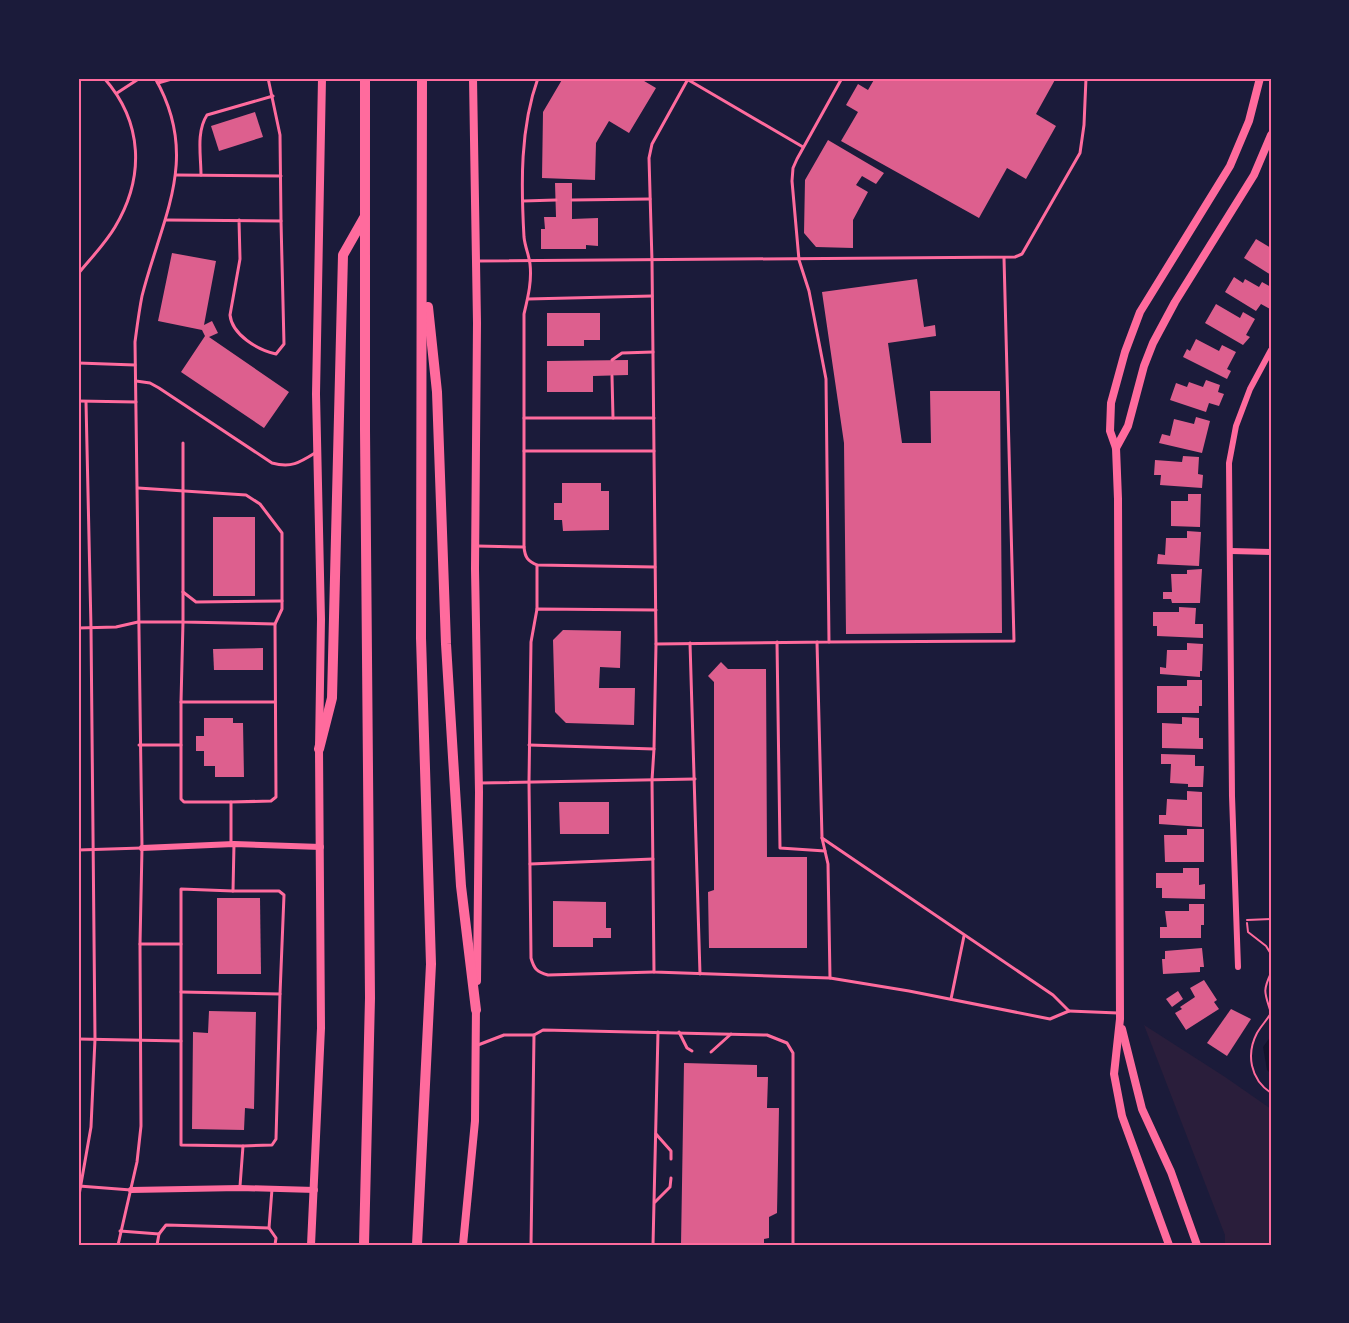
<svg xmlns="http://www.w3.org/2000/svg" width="1349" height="1323" viewBox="0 0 1349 1323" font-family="Lato,sans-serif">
	<rect width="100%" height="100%" fill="#1b1b3a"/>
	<path fill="#2a1e3b" d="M1144,1025L1225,1077L1271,1109V1245H1225V1235Z"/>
	<path fill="#12122b" d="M1271,1036V1074L1267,1070L1263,1047Z"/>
	<g fill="#dd5f8e">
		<path d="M563,78H639L656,88L629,133L609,121L596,143L595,180L542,178L543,112Z"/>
		<path d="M875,78H1056L1036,114L1056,126L1026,179L1007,168L979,218L841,141L858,112L846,105L858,84L868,90Z"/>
		<path d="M255,112L263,137L219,151L211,126Z"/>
		<path d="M828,140L884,173L876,184L862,176L856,185L868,192L853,220V248L816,247L804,233L805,180Z"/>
		<path d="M555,183H572V219L598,218V246L586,245V249H541V229H545L544,217H556Z"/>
		<path d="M1256,239L1271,248V275L1244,258Z"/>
		<path d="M172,253L216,261L204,325L212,321L218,333L209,337L289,392L264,428L181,372L205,336L202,330L158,321Z"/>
		<path d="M1234,277L1243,283L1245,279L1259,287L1262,282L1271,287L1270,309L1261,304L1256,311L1225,292Z"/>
		<path d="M917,279L924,327L935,325L936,336L888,343L902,443H931L930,391H1000L1002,633L846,634L844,443L822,292Z"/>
		<path d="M1216,304L1240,318L1243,312L1255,319L1246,335L1250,337L1243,345L1205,323Z"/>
		<path d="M547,313H600V340H584V346H547Z"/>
		<path d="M1196,339L1219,351L1222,345L1236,352L1227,369L1231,371L1227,379L1183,357L1187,349L1190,351Z"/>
		<path d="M628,360V375L593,376V392H547V361Z"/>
		<path d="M1206,380L1220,385L1218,392L1224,394L1219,406L1209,403L1206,412L1170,400L1176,383L1187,387L1189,382L1203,387Z"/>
		<path d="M1196,417L1210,421L1202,453L1159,443L1162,434L1170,436L1174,419L1194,424Z"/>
		<path d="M1183,456L1199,457L1198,474L1203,475L1202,488L1160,485L1161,475H1154L1155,460L1182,462Z"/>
		<path d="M562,483H601V491H609V530L563,531L562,520H554V503H562Z"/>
		<path d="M1188,494H1201L1200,527L1171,526V501H1188Z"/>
		<rect x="213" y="517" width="42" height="79"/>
		<path d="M1187,531L1201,532L1199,566L1157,564L1158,554L1165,555L1166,538H1187Z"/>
		<path d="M1202,569L1200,603H1172L1171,599H1163V592H1172L1171,574H1187V570Z"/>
		<path d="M1179,607L1196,608L1195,624H1203V638L1157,636V626H1153V612H1179Z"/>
		<path d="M563,630L621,631L620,668L600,667L599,688H635L634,725L566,723L555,712L553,640Z"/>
		<path d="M1187,643L1203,644L1202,671H1200V677L1160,674V667L1166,668L1167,650H1187Z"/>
		<path d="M263,648V670H214L213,649Z"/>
		<path d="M721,662L728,669H766L767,857H807V948H709L708,892L714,890V682L708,676Z"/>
		<path d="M1187,680H1202V706H1199V713H1157V686H1187Z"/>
		<path d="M1182,717L1199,718V738H1203V749L1162,748V723L1182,724Z"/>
		<path d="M204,718H233V723H243L244,777H215V766H204V751H196V736H204Z"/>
		<path d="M1161,754L1195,755V766H1204L1203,787H1188V784L1170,783L1171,764H1161Z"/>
		<path d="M1187,791L1202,792V827L1159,824V815H1166L1167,799L1187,800Z"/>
		<path d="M559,802H609V834H560Z"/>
		<path d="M1187,829H1204V862H1165L1164,835H1187Z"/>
		<path d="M1183,868H1199V885L1205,884V899L1162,898V888H1156V873H1183Z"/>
		<path d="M217,898H260L261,974H217Z"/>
		<path d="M553,901L606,902V928H611V938H593V947H553Z"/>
		<path d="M1189,904H1204V925H1201V938H1160V927H1167L1165,911H1189Z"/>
		<path d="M1202,948L1204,967H1200V972L1163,974L1162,959H1165V951Z"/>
		<path d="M1204,980L1217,1000L1214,1002L1219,1009L1186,1030L1175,1013L1182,1009L1180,1007L1195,997L1190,988Z"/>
		<path d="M1178,991L1183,999L1172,1007L1166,999Z"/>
		<path d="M1231,1009L1251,1019L1227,1056L1207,1043Z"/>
		<path d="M209,1011L256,1012L254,1109L245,1108L244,1130L192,1129L193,1032L208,1033Z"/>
		<path d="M684,1063L757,1065V1077H768L767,1108H779L777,1213L769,1217V1238L764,1239V1245H681Z"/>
	</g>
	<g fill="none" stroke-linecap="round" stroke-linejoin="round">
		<g stroke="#ff6b9d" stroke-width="2">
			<path d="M1247,920L1271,919"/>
			<path d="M1247,923L1248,932L1266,946L1271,954"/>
			<path d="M1271,973C1262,992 1265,993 1271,1013C1267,1020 1261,1026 1257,1033C1246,1054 1250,1079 1271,1093"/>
		</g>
		<g stroke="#ff6b9d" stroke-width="3">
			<path d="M268,78L280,135L281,221"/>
			<path d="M685,78L803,147"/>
			<path d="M688,79L652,144L649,158L652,261L656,644L829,642L826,379L809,291L799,260L792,181L793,168L797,159L842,78"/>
			<path d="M158,83L175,78"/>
			<path d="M117,93L140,78"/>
			<path d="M176,175L281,176"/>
			<path d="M201,175C201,156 196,132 207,115L273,96"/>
			<path d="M572,200L650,199"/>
			<path d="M523,201L556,200"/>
			<path d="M166,220L281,221L284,344L276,354C258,350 232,335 230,315L240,259L239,220"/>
			<path d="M479,261L1015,257L1022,254L1080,153L1084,125L1086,78"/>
			<path d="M78,274C90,259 105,244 115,227C145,177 143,122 104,78"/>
			<path d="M528,299L652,296"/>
			<path d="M612,360L622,353L653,352"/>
			<path d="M78,363L135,365"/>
			<path d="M612,376L613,418"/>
			<path d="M136,381L150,383L159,388L272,463C291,468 299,463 315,453"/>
			<path d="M78,401L136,402"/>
			<path d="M524,418H654"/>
			<path d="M183,443V622L275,624"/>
			<path d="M524,451H654"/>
			<path d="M138,488L246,495L260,504L282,533V609L275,624L276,797L271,801L231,802"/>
			<path d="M477,546L524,547C525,558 528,561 537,565L655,567"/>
			<path d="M524,547V314C528,297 532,281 530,264C529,255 525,247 524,237C521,184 520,128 538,78"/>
			<path d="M183,592L196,602L282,601"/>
			<path d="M537,609V565"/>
			<path d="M78,628L116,627L138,622H183L181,702V799L184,802H231V844"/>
			<path d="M777,642L780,848L825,851"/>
			<path d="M829,642L1014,641L1004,258"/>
			<path d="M690,643L700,974"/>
			<path d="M181,702H275"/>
			<path d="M139,745H181"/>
			<path d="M529,745L654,749L652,780L654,972L830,978L909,991L1050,1019L1069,1011L1053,995L822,838L817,642"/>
			<path d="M654,749L656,644"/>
			<path d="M480,783L695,779"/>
			<path d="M822,838L828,864L830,978"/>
			<path d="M78,850L142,848"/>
			<path d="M530,864L653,859"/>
			<path d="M233,891H279L284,895L280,994"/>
			<path d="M140,944H181V1041"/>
			<path d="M181,944V889L233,891L234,844"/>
			<path d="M654,972L548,975C537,972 534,969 531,958L529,782L531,642L537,609L656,610"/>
			<path d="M181,992L280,994L276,1139L272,1145L243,1146"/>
			<path d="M951,999L964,936"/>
			<path d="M1069,1011L1118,1013"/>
			<path d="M679,1032L687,1048L692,1051"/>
			<path d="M78,1039L181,1041V1145L243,1146L240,1186"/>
			<path d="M478,1045L504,1035H534"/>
			<path d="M711,1052L731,1034"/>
			<path d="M656,1134L671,1151V1159"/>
			<path d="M79,1186L131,1190"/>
			<path d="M78,1201L91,1127L95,1039L91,628L86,402"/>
			<path d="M655,1202L670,1187L671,1178"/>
			<path d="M269,1228L272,1189"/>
			<path d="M120,1231L159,1234"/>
			<path d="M118,1245L137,1162L141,1126L140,944L142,848L135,342C137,327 139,311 142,296C162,217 201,158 155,78"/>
			<path d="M157,1245L159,1234L166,1225L269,1228L276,1238L275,1245"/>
			<path d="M531,1245L534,1035L543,1030L767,1035L787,1043L793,1053V1245"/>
			<path d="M653,1245L658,1032"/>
		</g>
		<g stroke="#ff6b9d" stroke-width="6">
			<path d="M1231,551L1271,552"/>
			<path d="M142,848L234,844L321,847"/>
			<path d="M1238,967L1232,796L1229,463L1236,426L1250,389L1271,350"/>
			<path d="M131,1190L240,1188L315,1190"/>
		</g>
		<g stroke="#ff6b9d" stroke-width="8">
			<path d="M1116,448L1128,426L1144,366L1153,343L1175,302L1254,175L1271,135"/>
			<path d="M1122,1029L1142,1109L1171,1172L1197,1245"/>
			<path d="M1169,1245L1122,1116L1114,1074L1120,1019L1118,499L1116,448L1110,431L1111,403L1125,352L1140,312L1230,166L1249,121L1260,78"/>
		</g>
		<g stroke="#ff6b9d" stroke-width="8">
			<path d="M473,78L477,323L475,569L479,792L477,981"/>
			<path d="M311,1245L321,1028L319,749L321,619L316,394L322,78"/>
			<path d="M463,1245L475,1121L476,1006"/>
		</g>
		<g stroke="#ff6b9d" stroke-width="10">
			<path d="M428,307L437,392L446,644L461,886L476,1010"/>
			<path d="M319,749L332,698L343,255L364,218"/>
			<path d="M364,1245L370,998L365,430V78"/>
			<path d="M417,1245L431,964L421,638L422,78"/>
		</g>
	</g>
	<rect width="1349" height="1323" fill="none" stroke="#1b1b3a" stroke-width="159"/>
	<rect x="80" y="80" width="1190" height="1164" fill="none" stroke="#ff6b9d" stroke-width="2"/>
</svg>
